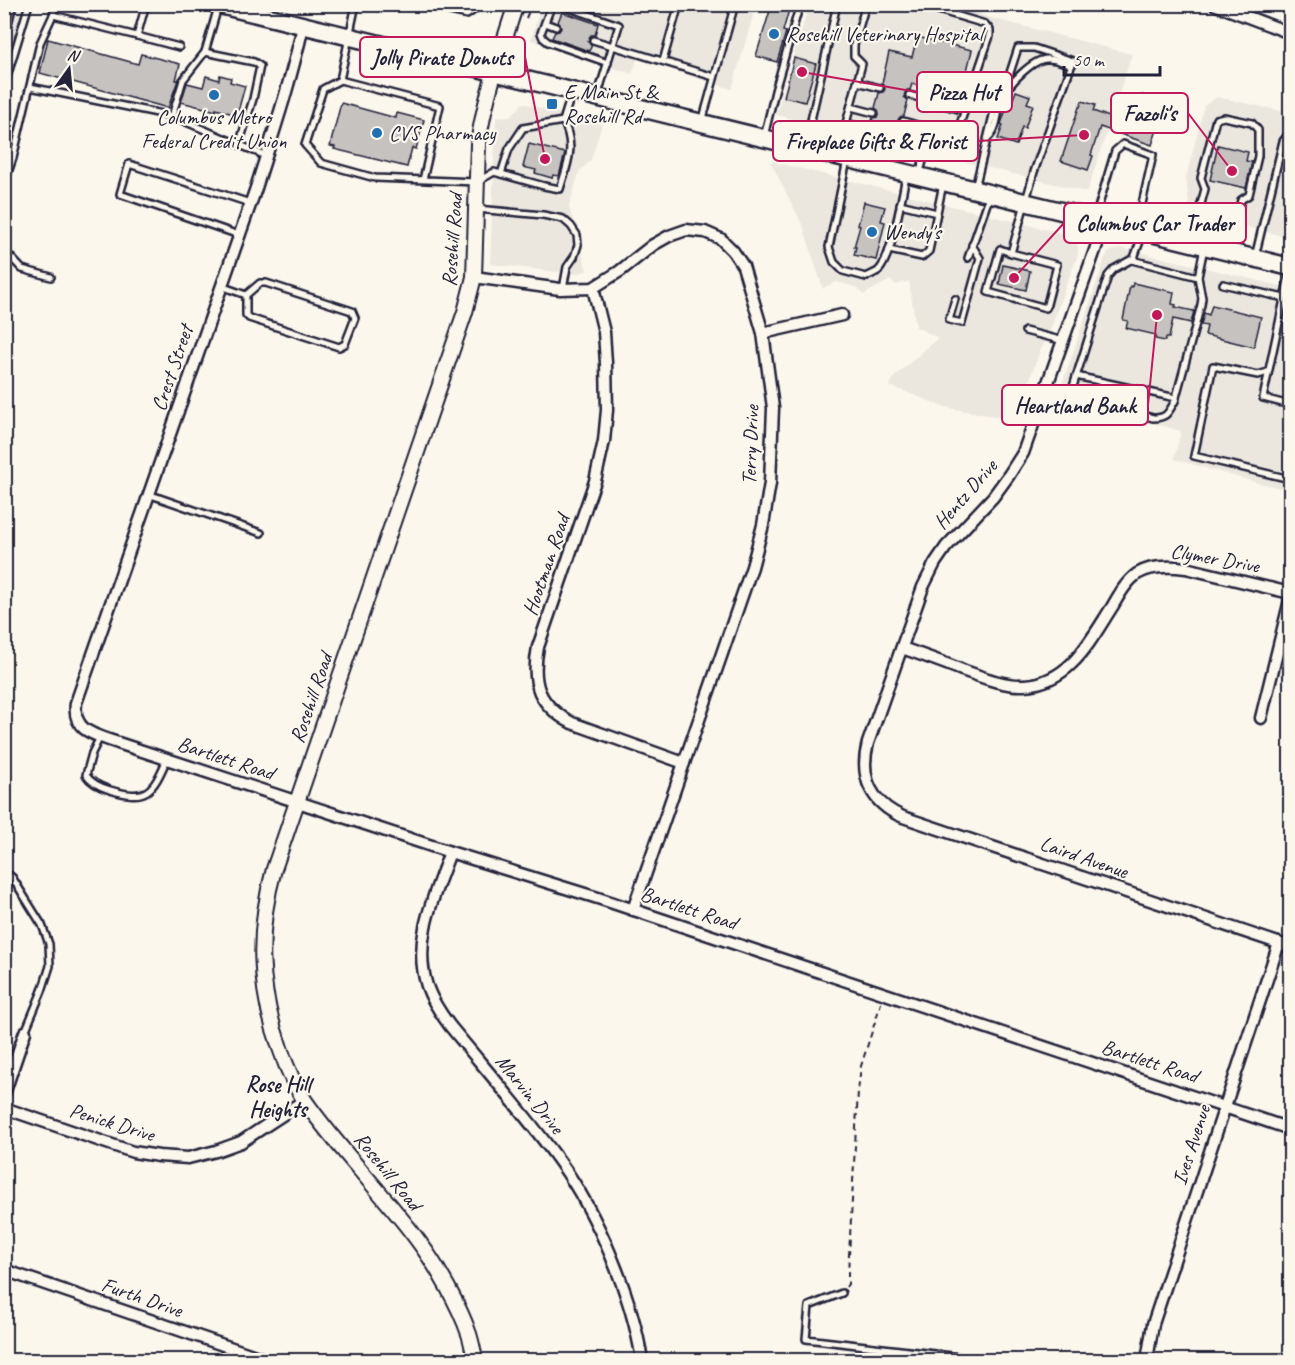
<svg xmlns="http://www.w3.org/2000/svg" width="1295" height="1365" viewBox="0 0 1295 1365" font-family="Caveat,sans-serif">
	<rect width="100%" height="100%" fill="#fbf7ec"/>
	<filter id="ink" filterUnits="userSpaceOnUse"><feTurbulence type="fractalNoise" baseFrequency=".0167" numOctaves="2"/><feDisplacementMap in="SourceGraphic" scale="12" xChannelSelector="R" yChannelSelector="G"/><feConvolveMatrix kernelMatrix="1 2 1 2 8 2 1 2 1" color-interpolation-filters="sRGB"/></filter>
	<g filter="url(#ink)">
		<g fill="#ebe7df">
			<path d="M5,5H26L5,74Z"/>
			<path d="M541,5H756L732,89L637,59L632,74L531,40Z"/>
			<path d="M809,5H951L995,19L1132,54L1087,192L776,115Z"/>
			<path d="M1217,97L1290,113V238L1190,212L1186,178L1204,106Z"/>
			<path d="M522,103L602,124L591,160L579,172L569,207L587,271L574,274L490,264L496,117L510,116L519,108Z"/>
			<path d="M770,161L1069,235L1075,240L1078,246V255L1063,293L1047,339L1040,351L1015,420L945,407L890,386L894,377L938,338L916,327L909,281L896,285L890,280L863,295L856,287L837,282L827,286L823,289L803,226Z"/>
			<path d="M1121,248L1290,288V490L1258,483L1174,459L1181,431L1058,397L1105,258L1109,252Z"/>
		</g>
		<g fill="#c6c2c0" stroke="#22223b" stroke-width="1.5">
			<path d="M772,4H786L785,9L789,10L783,31L786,32L777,62L756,56Z"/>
			<path d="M562,12L598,24L595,35H591L589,38L588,42L592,45L589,51L552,38L555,32L559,31L561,28L560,24L558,22Z"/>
			<path d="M917,37L972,50L963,87L926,78L923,87L912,84L910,90H907L905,93L904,97L908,100L904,116L900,117L898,120L899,124L902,126L900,132L871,124L873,118L877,117L879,114L878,110L875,108L879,93L883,92L885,89L884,85L882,83L889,52L912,57Z"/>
			<path d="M48,39L138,64L141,54L180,64L176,80H178L168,108L40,73Z"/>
			<path d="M794,58L816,64L805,102L784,97Z"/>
			<path d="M220,75L231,78L230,82L245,86L237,115L216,109V111L181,102L187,83L203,87L206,76L219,80Z"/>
			<path d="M1016,91L1030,96L1027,103L1033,105L1025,128L1022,127L1016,145L998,139L1003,125L1001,124L1010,98L1013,99Z"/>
			<path d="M1142,95L1166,103L1152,145L1100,127L1091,155L1093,156L1088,170L1061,161L1079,107H1080L1082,101L1095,105L1093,111L1112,118L1116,105L1136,112Z"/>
			<path d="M341,103L396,118L397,113L424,120L416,149L412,148L407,167L334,149L335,147L330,146Z"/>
			<path d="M529,144L565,153L559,176L553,175L552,178L535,173L536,170L523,167Z"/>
			<path d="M1218,145L1248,152L1246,161L1252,162L1246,188L1210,180Z"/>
			<path d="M864,202L885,207L881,221L885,222L876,260L854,255L856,247H854L860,226L858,225Z"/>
			<path d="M1003,265L1030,271L1026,290L999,284Z"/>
			<path d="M1133,283L1174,292L1172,304L1176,305L1175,307L1194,311L1191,323L1173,319L1169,338H1166L1165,341L1155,339L1156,335L1126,328L1128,321L1123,320L1130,286L1132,287Z"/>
			<path d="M1212,305L1261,317L1254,347L1205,335L1207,326L1201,325L1204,313L1209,315Z"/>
		</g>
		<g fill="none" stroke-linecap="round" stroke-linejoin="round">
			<defs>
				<g id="service">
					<path d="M419,4L467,15L474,10L476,4"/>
					<path d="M552,4L541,33L543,38L548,42L608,63"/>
					<path d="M558,4L619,25L598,94"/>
					<path d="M918,4L985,24L990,30V36L956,136L949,142L928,144L919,175"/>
					<path d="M218,7L205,52L183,80L172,116L266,156"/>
					<path d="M53,15L137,36L179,47"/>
					<path d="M545,23L556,27"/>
					<path d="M137,36L146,4"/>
					<path d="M4,40L13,4"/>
					<path d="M593,40L714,77"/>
					<path d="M205,52L254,62L260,66L253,99L239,145"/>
					<path d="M663,61L679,4"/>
					<path d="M340,80L356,4"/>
					<path d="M857,82L880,88"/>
					<path d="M4,87L29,4"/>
					<path d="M30,87L172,116"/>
					<path d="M909,95L965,111"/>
					<path d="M851,107L874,113"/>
					<path d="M903,121L956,136"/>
					<path d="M702,122L735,4"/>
					<path d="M846,123L928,144"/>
					<path d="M764,137L775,91L800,4"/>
					<path d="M988,138C999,128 997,111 1002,98C1008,85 1033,58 1048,59C1056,59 1064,63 1072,65"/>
					<path d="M805,147L837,4"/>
					<path d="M838,153L862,64L854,56V45L866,4"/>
					<path d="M847,160L829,247L834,262L843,271L866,277C870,275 875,273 878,271C892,259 902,195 906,176"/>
					<path d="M501,174L509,149L523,128L563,121"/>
					<path d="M423,180L440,106L340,80L323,89L305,145L321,163L375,178L477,182L494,172L544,186L560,189C568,163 576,146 563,121L572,92"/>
					<path d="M4,184L13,158L40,43L53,15L55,4"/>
					<path d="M975,188L999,91L1008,79L1018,48H1034L1073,61L1034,172L1011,253L1057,265L1046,308L988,292L1000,249L1011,253"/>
					<path d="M900,204L937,213"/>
					<path d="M477,209L543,215L563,219L571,226L577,235L578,245L574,257L567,267L563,289"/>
					<path d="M1095,218L1115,151L1123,144L1153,155L1137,226"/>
					<path d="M239,235L120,194L129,164L250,203"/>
					<path d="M1191,241L1205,189L1201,178L1216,119L1224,117L1252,123L1258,130V156L1249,195L1241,200L1229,250"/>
					<path d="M4,250L22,269L51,277"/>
					<path d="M889,250L922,257L929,251L943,184"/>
					<path d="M1255,257L1283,141L1290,132"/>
					<path d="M968,258L990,195"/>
					<path d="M1132,260L1198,277"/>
					<path d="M1290,271L1263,398L1290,405"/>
					<path d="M1223,284L1284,298"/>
					<path d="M221,286L246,295V315L249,318L339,347L345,344L355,318L352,311L266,283H260L246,295"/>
					<path d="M955,299L949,320L962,323L980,258L972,245"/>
					<path d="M1025,331L1064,341"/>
					<path d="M1268,372L1258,375L1213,366L1194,456L1290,479"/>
					<path d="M1076,376L1176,398"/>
					<path d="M1048,386L1076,396L1153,418C1167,418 1168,413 1175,401L1201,305L1202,298L1198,277L1204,248"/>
					<path d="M1071,393L1108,276L1114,269L1134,258L1143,233"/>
					<path d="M148,494L261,533"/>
					<path d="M100,737L92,753L86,775C91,783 100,787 110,790C147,801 152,793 167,759"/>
					<path d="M4,872L12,877L42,925L49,944L50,966L42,991L25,1032"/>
					<path d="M842,1293L809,1306L806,1339L986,1360"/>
				</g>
				<g id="minor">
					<path d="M1214,4L1290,33"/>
					<path d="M303,26C291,81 273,134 256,188L76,703C72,732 96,735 118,743L450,852L601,899L1290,1129"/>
					<path d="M1105,222L1023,453L1009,475L993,497L946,547L935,563L923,587L868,743C859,777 871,803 903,817L1290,947"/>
					<path d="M474,277L560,289L593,288L620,271L653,245L669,236L686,230L705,232L721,239L733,251L743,266L763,333L773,408L770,483L763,525L752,567L633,910"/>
					<path d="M593,288L604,332L606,363L607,410L604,441L595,481L538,647C531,683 538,705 572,723L684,763"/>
					<path d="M763,333L842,315"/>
					<path d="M902,648C922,655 942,662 962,670C982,677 1003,686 1024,685C1070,683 1090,641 1112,607C1119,595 1126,582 1137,574C1151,565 1171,566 1186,568L1290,593"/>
					<path d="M1261,718L1290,600"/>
					<path d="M450,852C435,894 412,940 427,986C432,1001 441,1014 450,1026C487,1071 526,1115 560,1162C598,1215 632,1296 642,1360"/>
					<path d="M4,1094L25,1032"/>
					<path d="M4,1108L133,1152L159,1156L188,1158L216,1151L241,1142L305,1100"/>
					<path d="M4,1270L267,1360"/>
					<path d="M1147,1360L1153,1324L1279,943"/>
				</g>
				<path id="tertiary" d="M476,1360C473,1352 472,1343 469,1334C460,1307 437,1266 419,1242C384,1194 340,1151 305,1101C294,1085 286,1066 280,1048C258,987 257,931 274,869L465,312L474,277L478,144C485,97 501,50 516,4"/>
				<path id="primary" d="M216,4L1290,267"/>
			</defs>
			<use href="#service" stroke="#22223b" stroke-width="10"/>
			<use href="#minor" stroke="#22223b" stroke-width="15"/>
			<use href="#tertiary" stroke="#22223b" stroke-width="18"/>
			<use href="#primary" stroke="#22223b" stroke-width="21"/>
			<g stroke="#22223b" stroke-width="2" stroke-dasharray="6 4.5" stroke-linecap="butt">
				<path d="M526,18L532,4"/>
				<path d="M846,1287L848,1284V1273L858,1091L861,1066L881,1003"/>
			</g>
			<use href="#service" stroke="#fbf7ec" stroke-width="5"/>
			<use href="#minor" stroke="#fbf7ec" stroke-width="10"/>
			<use href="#tertiary" stroke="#fbf7ec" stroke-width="14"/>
			<use href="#primary" stroke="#fbf7ec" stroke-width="16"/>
		</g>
	</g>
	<g fill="#1f6fb2" stroke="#fbf7ec" stroke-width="2">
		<circle cx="774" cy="34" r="6"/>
		<circle cx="214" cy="95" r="6"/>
		<rect x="546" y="98" width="12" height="12" rx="3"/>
		<circle cx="377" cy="133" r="6"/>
		<circle cx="872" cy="232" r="6"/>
	</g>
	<g text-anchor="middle" stroke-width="4.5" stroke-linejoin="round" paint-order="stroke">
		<g font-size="21" fill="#22223b" stroke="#fbf7ec" text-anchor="start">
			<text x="786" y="41">Rosehill Veterinary Hospital</text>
			<text x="564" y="99">E Main St &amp;<tspan x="564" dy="24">Rosehill Rd</tspan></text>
			<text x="214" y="124" text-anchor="middle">Columbus Metro<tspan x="214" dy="24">Federal Credit Union</tspan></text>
			<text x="389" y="140">CVS Pharmacy</text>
			<text x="884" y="239">Wendy's</text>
		</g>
		<g font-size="21" fill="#22223b" stroke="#fbf7ec">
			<text transform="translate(452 240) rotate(-86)" y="7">Rosehill Road</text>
			<text transform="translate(172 368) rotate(-71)" y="7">Crest Street</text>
			<text transform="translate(750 445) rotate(-88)" y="7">Terry Drive</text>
			<text transform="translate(965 494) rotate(-49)" y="7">Hentz Drive</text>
			<text transform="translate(1215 558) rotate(10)" y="7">Clymer Drive</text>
			<text transform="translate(546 565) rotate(-71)" y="7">Hootman Road</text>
			<text transform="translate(311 698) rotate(-71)" y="7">Rosehill Road</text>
			<text transform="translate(226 758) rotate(18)" y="7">Bartlett Road</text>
			<text transform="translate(1084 857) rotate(19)" y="7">Laird Avenue</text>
			<text transform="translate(689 908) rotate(18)" y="7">Bartlett Road</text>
			<text transform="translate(1150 1061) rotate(18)" y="7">Bartlett Road</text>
			<text transform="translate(530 1094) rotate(51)" y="7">Marvin Drive</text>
			<text transform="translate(112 1122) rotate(17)" y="7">Penick Drive</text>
			<text transform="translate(1191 1145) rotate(-72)" y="7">Ives Avenue</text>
			<text transform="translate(388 1171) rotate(51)" y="7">Rosehill Road</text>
			<text transform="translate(142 1297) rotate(19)" y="7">Furth Drive</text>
		</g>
		<g font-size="22" font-weight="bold" fill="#22223b" stroke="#fbf7ec">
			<text x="278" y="1092">Rose Hill<tspan x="278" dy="25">Heights</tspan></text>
		</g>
	</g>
	<path fill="none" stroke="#c2185b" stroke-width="2" d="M545 159L525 57M802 72L917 92M1232 171L1188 113M1084 135L978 141M1014 278L1064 223M1157 315L1148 405"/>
	<g fill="#c2185b" stroke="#fbf7ec" stroke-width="2">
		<circle cx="545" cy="159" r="6"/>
		<circle cx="802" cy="72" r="6"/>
		<circle cx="1232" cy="171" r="6"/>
		<circle cx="1084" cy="135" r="6"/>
		<circle cx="1014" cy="278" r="6"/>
		<circle cx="1157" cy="315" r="6"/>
	</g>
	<g fill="#fbf7ec" stroke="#c2185b" stroke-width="2">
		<rect x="360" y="37" width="165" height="40" rx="6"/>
		<rect x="917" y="72" width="95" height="40" rx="6"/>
		<rect x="1111" y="93" width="77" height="40" rx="6"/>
		<rect x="773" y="121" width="205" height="40" rx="6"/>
		<rect x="1064" y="203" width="182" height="40" rx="6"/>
		<rect x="1002" y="385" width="146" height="40" rx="6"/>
	</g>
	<g font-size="22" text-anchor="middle" font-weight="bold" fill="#22223b">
		<text x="442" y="65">Jolly Pirate Donuts</text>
		<text x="964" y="100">Pizza Hut</text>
		<text x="1150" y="121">Fazoli's</text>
		<text x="876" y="149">Fireplace Gifts &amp; Florist</text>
		<text x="1155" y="231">Columbus Car Trader</text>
		<text x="1075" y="413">Heartland Bank</text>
	</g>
	<rect width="1295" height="1365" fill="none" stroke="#fbf7ec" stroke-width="24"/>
	<rect x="12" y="12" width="1271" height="1341" fill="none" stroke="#22223b" stroke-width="2" filter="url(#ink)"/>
	<g transform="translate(69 69) rotate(15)" stroke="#fbf7ec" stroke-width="4.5" paint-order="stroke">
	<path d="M0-4.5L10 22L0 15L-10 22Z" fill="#22223b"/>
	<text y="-9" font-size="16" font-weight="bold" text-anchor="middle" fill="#22223b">N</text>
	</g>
	<path d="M1064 66v9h96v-9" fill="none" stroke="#22223b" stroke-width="3"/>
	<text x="1073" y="66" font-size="18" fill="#22223b" stroke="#fbf7ec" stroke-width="4.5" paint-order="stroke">50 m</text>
</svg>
